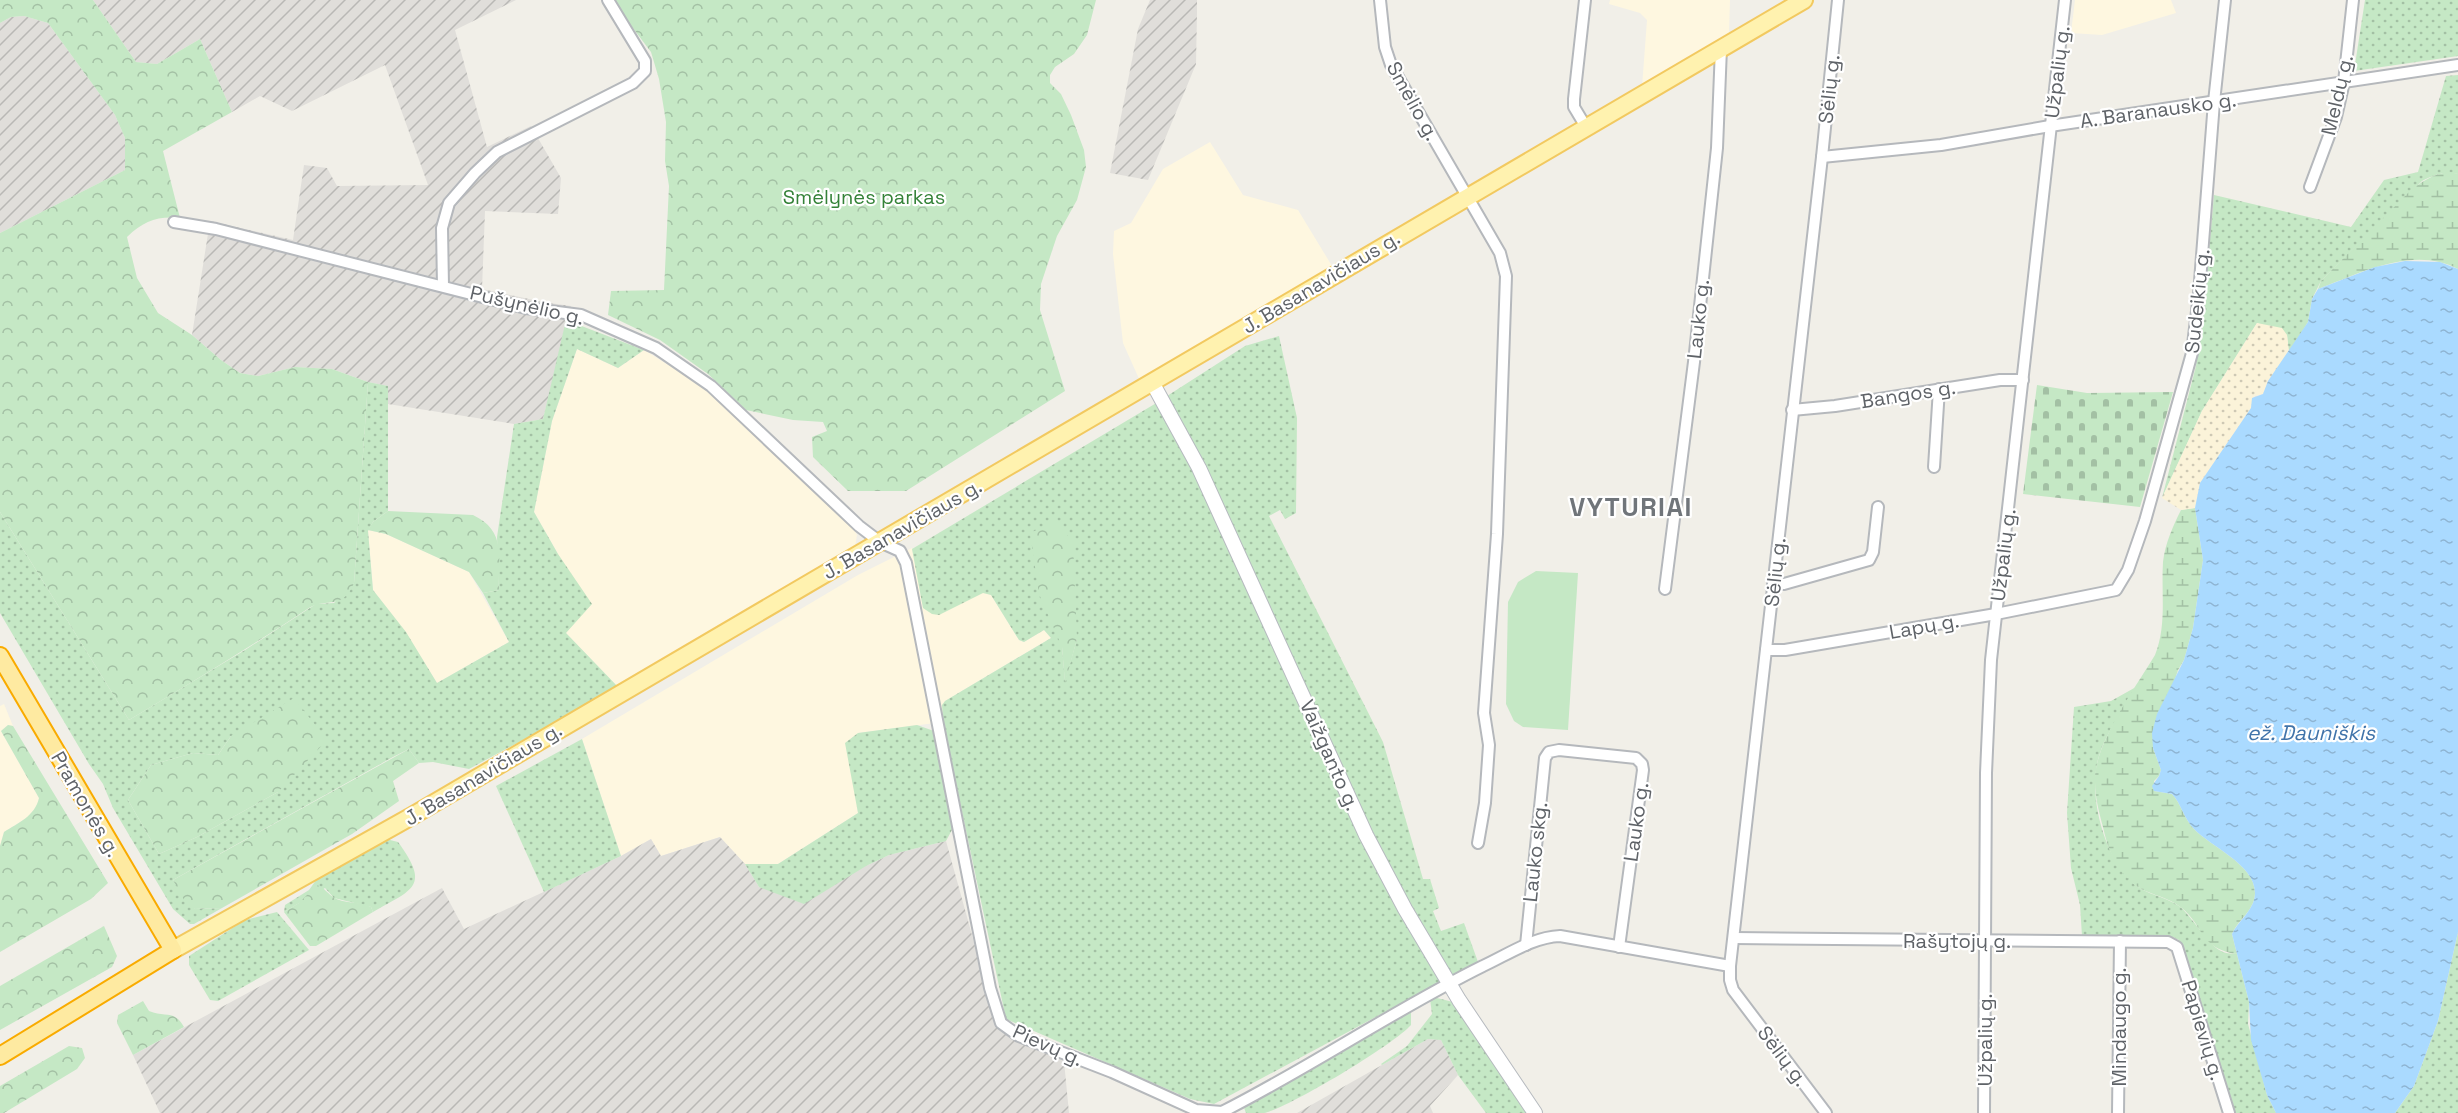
<svg xmlns="http://www.w3.org/2000/svg" width="2458" height="1113" viewBox="0 0 2458 1113" font-family="'Space Grotesk',sans-serif">
	<defs>
		<pattern id="industrial-furrows" width="10" height="10" patternUnits="userSpaceOnUse" patternTransform="scale(1.5)"><rect width="10" height="10" fill="#e0deda"/><path d="M-1 1l2-2M0 10L10 0M9 11l2-2" fill="none" stroke="#b9b8b5"/></pattern>
		<pattern id="grass-dots" width="8" height="8" patternUnits="userSpaceOnUse" patternTransform="scale(1.5)"><rect width="8" height="8" fill="#c5e8c5"/><path d="M2 2h.1M6 6h.1" fill="none" stroke="#a3c0a4" stroke-width="1.8" stroke-linecap="round"/></pattern>
		<pattern id="forest-crowns" width="20" height="18" patternUnits="userSpaceOnUse" patternTransform="scale(1.5)"><rect width="20" height="18" fill="#c5e8c5"/><path d="M2 6a3 3 0 1 1 6 0M12 15a3 3 0 1 1 6 0" fill="none" stroke="#a3c0a4"/></pattern>
		<pattern id="wetland-marsh" width="20" height="14" patternUnits="userSpaceOnUse" patternTransform="scale(1.5)"><rect width="20" height="14" fill="#c5e8c5"/><path d="M1 5h8M5 5V1M11 12h8M15 12V8" fill="none" stroke="#a3c0a4"/></pattern>
		<pattern id="sand-dots" width="8" height="8" patternUnits="userSpaceOnUse" patternTransform="scale(1.5)"><rect width="8" height="8" fill="#fbf3d9"/><path d="M2 2h.1M6 6h.1" fill="none" stroke="#cec8b4" stroke-width="1.8" stroke-linecap="round"/></pattern>
		<pattern id="cemetery-stones" width="16" height="16" patternUnits="userSpaceOnUse" patternTransform="scale(1.5)"><rect width="16" height="16" fill="#c5e8c5"/><path d="M2 7V4a2 2 0 0 1 4 0v3zM10 15v-3a2 2 0 0 1 4 0v3z" fill="#a3c0a4"/></pattern>
		<pattern id="water-ripples" width="26" height="14" patternUnits="userSpaceOnUse" patternTransform="scale(1.5)"><rect width="26" height="14" fill="#aadaff"/><path d="M2 4q2-2 4 0t4 0M15 11q2-2 4 0t4 0" fill="none" stroke="#8eb4d2"/></pattern>
	</defs>
	<rect width="100%" height="100%" fill="#f1efe8"/>
	<g fill="#fef7e0">
		<path d="M1610,0H1730L1729,34L1642,87L1647,20L1640,13L1609,4Z"/>
		<path d="M2075,0H2171L2176,13L2102,35L2071,33Z"/>
		<path d="M1210,142L1243,195L1298,210L1332,266L1140,381L1123,343L1113,254L1114,231L1131,223L1163,169Z"/>
		<path d="M577,349L618,368L644,350L699,384L723,403L852,526L857,535L855,547L619,688L565,632L558,554L534,512L552,421Z"/>
		<path d="M368,530L386,534L469,572L509,642L437,683L406,633L373,590Z"/>
		<path d="M912,548L923,608L983,592L991,595L1019,640L1024,642L1044,630L1051,638L945,701L942,715L943,722L858,733L856,797L858,813L778,864H745L720,837L661,856L651,839L621,856L582,739L858,575Z"/>
		<path d="M4,704L13,726L8,725L1,731L39,798L37,806L28,817L4,832L0,846V706Z"/>
	</g>
	<g fill="url(#industrial-furrows)">
		<path d="M93,0H516L455,30L487,147L531,126L561,178L558,214L485,211L482,289L543,302L571,306L543,419L514,424L388,404L387,386L368,382L332,369L295,367L258,376L240,373L221,360L192,335L210,221L293,240L304,165L327,168L337,186L428,185L385,65L292,111L260,96L232,112L200,39L157,64L136,62Z"/>
		<path d="M1150,0H1197V13L1196,64L1148,180L1110,173L1138,29Z"/>
		<path d="M24,16L48,23L115,115L125,138V170L0,233V23L11,17Z"/>
		<path d="M720,837L745,864L759,887L866,866L889,855L946,841L996,1022L1007,1034L1021,1043L1064,1061L1069,1113H160L133,1055L442,888L464,929L621,856L651,839L661,856Z"/>
		<path d="M1428,1039L1441,1040L1458,1075L1430,1106L1433,1113H1297Z"/>
	</g>
	<g fill="url(#grass-dots)" fill-rule="evenodd">
		<path d="M2365,0H2458V56L2354,71Z"/>
		<path d="M2458,75V174C2444,171 2434,175 2422,181L2321,281L2312,299L2308,322L2289,353L2287,335L2257,323L2202,411L2162,498L2196,366L2205,295L2214,195L2351,227L2384,180L2418,172L2446,76Z"/>
		<path d="M566,320L644,350L618,368L577,349L552,421L534,512L558,554L592,604L566,633L619,688L469,769L433,762L419,763L409,749L393,757L173,880L195,909L222,908L194,924H190L173,909L113,808L103,784L89,764L0,613V512L129,720L245,650L316,604L334,603L354,583L368,382L388,386V511L373,522L368,531L373,590L406,632L437,683L509,642L483,593L499,590L497,537L514,424L543,419ZM231,736L278,792L197,837L159,854L128,800L151,765L193,753L218,755Z"/>
		<path d="M1279,336L1297,418L1296,513L1285,519L1280,510L1269,516L1383,742L1423,879H1430L1439,908L1433,911L1441,931L1464,923L1478,962L1214,1104L1190,1099L1006,1019L943,722L942,705L945,701L1051,638L1044,630L1024,642L1019,640L991,595L983,593L939,615L932,614L923,608L912,549L1153,405L1245,346ZM1077,639L1065,681L1062,647Z"/>
		<path d="M2136,687C2124,709 2106,732 2099,756C2087,794 2104,857 2133,883C2146,895 2165,896 2179,906C2192,916 2208,946 2223,952C2227,954 2233,953 2237,954L2249,1002L2248,1024L2267,1095L2276,1113H2234L2179,940L2173,937L2082,936L2080,905L2071,868L2067,813L2074,707L2111,701Z"/>
		<path d="M917,725L934,731L953,828L946,841L889,855L866,866L804,904L759,887L745,864H778L858,813L845,743L858,733Z"/>
		<path d="M582,739L621,856L544,892L496,786Z"/>
		<path d="M386,839L398,842C431,887 413,889 373,912L371,907L334,898L325,888L284,912L285,905L309,890L319,876Z"/>
		<path d="M277,912L309,950L218,1001L210,1000L189,965V956L245,920Z"/>
		<path d="M2458,932V1113H2395L2414,1086L2438,1021Z"/>
		<path d="M1437,998L1453,1002L1530,1113H1486L1458,1075L1441,1040L1428,1039L1382,1065L1381,1064L1407,1046L1432,1014L1430,999Z"/>
		<path d="M1411,1008V1025C1393,1045 1290,1107 1264,1113C1258,1113 1251,1113 1246,1113L1243,1105Z"/>
	</g>
	<g fill="url(#forest-crowns)">
		<path d="M0,0H93L136,62L157,64L200,39L232,112L163,151L180,218C157,216 144,221 127,237L137,278L158,313L192,335L221,360L240,373L258,376L295,367L332,369L368,382L354,583C342,611 327,597 309,608C250,647 190,684 129,720L0,512V233L125,170V138L115,115L48,23L24,16L11,17L0,23Z"/>
		<path d="M615,0H1096L1087,35L1074,54L1055,67L1050,75V83L1061,94L1071,115L1084,150L1086,167L1077,200L1057,236L1041,284L1040,310L1065,391L906,491H848L813,457L812,437L827,431L823,422L793,420L746,410L708,374L660,340L608,315L611,291L664,290L669,186L665,161L666,122L659,79L651,52L620,11Z"/>
		<path d="M388,511L473,515C507,531 498,558 499,590L483,593L469,572L386,534L368,530L373,522Z"/>
		<path d="M1054,522L1073,541L1077,639L1065,683L1062,647L1039,594L1030,533Z"/>
		<path d="M294,698L327,740L278,792L197,837L159,854L128,800L151,765L193,753L218,755L231,736Z"/>
		<path d="M8,725L13,726L108,883L91,899L0,952V846L4,832C18,823 35,816 39,798L1,731Z"/>
		<path d="M409,749L419,763L393,781L399,801L352,834L222,908L195,909L187,905L173,880Z"/>
		<path d="M317,885C325,888 327,893 333,897C343,904 360,901 371,907L373,912L316,946H310L284,912L299,903Z"/>
		<path d="M104,926L117,956L112,967L0,1030V986Z"/>
		<path d="M143,1001L149,1011C165,1018 174,1009 184,1027L133,1055L117,1023L118,1015Z"/>
		<path d="M69,1046L82,1048L85,1058L77,1069L4,1113H0V1086Z"/>
	</g>
	<g fill="url(#wetland-marsh)">
		<path d="M2450,172L2458,174V269C2414,245 2360,273 2318,289L2321,281L2408,193C2421,182 2432,174 2450,172Z"/>
		<path d="M2195,508L2203,560L2193,628L2184,660L2178,670L2153,748L2161,770L2159,776L2154,781V791L2172,794C2181,803 2184,819 2194,829C2212,848 2266,869 2253,903C2248,915 2237,922 2232,934L2237,954C2196,948 2205,922 2176,904C2164,896 2147,894 2135,885C2116,870 2108,850 2103,827C2099,812 2095,797 2095,782C2093,745 2136,687 2155,655C2167,625 2161,594 2163,562C2165,544 2173,526 2181,510Z"/>
	</g>
	<path fill="url(#sand-dots)" d="M2257,323L2282,328L2287,335L2289,353L2268,381L2263,394L2254,396L2251,408L2200,483L2195,508L2181,510L2162,498L2202,411Z"/>
	<path fill="url(#cemetery-stones)" d="M2037,385L2087,393L2173,392L2140,507L2023,494Z"/>
	<path fill="#c5e8c5" d="M1536,571L1578,573L1568,730L1523,727L1514,721L1506,704L1508,602L1518,582Z"/>
	<path fill="url(#water-ripples)" d="M2405,261L2440,262L2458,269V932L2438,1021L2414,1086L2395,1113H2276L2267,1095L2251,1040L2249,1002L2232,934C2237,923 2248,915 2253,903C2266,869 2212,848 2194,829C2184,819 2181,803 2172,794L2154,791L2152,786L2159,776L2161,770L2153,748L2152,733L2157,714L2184,660L2193,628L2203,560L2195,508L2200,483L2251,408L2252,398L2263,394L2268,381L2308,322L2312,299L2318,289L2375,267Z"/>
	<g fill="none" stroke-linecap="round" stroke-linejoin="round">
		<defs>
			<g id="minor">
				<path d="M1380,0L1385,47L1391,65L1500,253L1506,276L1497,534L1484,713L1489,745L1485,803L1478,843"/>
				<path d="M1585,0L1574,99V107L1586,127"/>
				<path d="M1822,157L1941,145L2050,126L2458,65"/>
				<path d="M2310,187L2336,117L2344,82L2353,0"/>
				<path d="M174,222L216,229L526,308L581,315L656,348L711,386L859,526L880,542L900,551L906,563L990,988L1001,1023L1019,1036L1112,1072L1196,1110L1222,1112C1311,1067 1394,1010 1483,966C1507,955 1533,937 1560,936L1730,966"/>
				<path d="M443,286L442,228L449,203L475,173L497,152L633,83L645,71V61L608,0"/>
				<path d="M1792,410L1835,406L2000,380H2023"/>
				<path d="M1934,467L1939,389"/>
				<path d="M1773,584H1784L1869,560L1873,552L1878,507"/>
				<path d="M1665,589L1694,362L1717,148L1721,48"/>
				<path d="M1766,650H1785L1996,614L2116,590L2128,570L2145,521L2192,353L2199,294L2214,102L2225,0"/>
				<path d="M1734,938L2168,942L2177,947L2229,1113"/>
				<path d="M1526,945L1545,758L1549,752L1559,750L1636,758L1642,764L1643,770L1619,947"/>
				<path d="M1826,1113L1733,990L1730,980V966L1822,157L1838,0"/>
				<path d="M1984,1113L1986,773L1991,660L2065,0"/>
				<path d="M2118,1113L2120,941"/>
			</g>
			<path id="secondary" d="M1152,382L1199,468L1366,835L1405,909L1459,1000L1535,1113"/>
			<path id="primary" d="M173,950L412,816L1804,0"/>
			<path id="trunk" d="M0,656L173,950L0,1056"/>
		</defs>
		<use href="#minor" stroke="#b5b8bc" stroke-width="14"/>
		<use href="#secondary" stroke="#b6babf" stroke-width="16"/>
		<use href="#primary" stroke="#f2c960" stroke-width="20"/>
		<use href="#trunk" stroke="#f9ab00" stroke-width="20"/>
		<use href="#minor" stroke="#fff" stroke-width="10"/>
		<use href="#secondary" stroke="#fff" stroke-width="14"/>
		<use href="#primary" stroke="#fff2af" stroke-width="16"/>
		<use href="#trunk" stroke="#feeaa1" stroke-width="16"/>
	</g>
	<g text-anchor="middle" stroke-width="4.5" stroke-linejoin="round" paint-order="stroke">
		<g font-size="20" fill="#5f6368" stroke="#fff">
			<text transform="translate(2057 72) rotate(-83)" y="7">Užpalių g.</text>
			<text transform="translate(1829 89) rotate(-84)" y="7">Sėlių g.</text>
			<text transform="translate(2337 95) rotate(-77)" y="7">Meldų g.</text>
			<text transform="translate(1413 101) rotate(61)" y="7">Smėlio g.</text>
			<text transform="translate(2158 110) rotate(-8)" y="7">A. Baranausko g.</text>
			<text transform="translate(1321 282) rotate(-31)" y="7">J. Basanavičiaus g.</text>
			<text transform="translate(2197 301) rotate(-84)" y="7">Sudeikių g.</text>
			<text transform="translate(527 305) rotate(13)" y="7">Pušynėlio g.</text>
			<text transform="translate(1698 319) rotate(-84)" y="7">Lauko g.</text>
			<text transform="translate(1908 394) rotate(-9)" y="7">Bangos g.</text>
			<text transform="translate(902 529) rotate(-30)" y="7">J. Basanavičiaus g.</text>
			<text transform="translate(2003 555) rotate(-83)" y="7">Užpalių g.</text>
			<text transform="translate(1775 572) rotate(-84)" y="7">Sėlių g.</text>
			<text transform="translate(1924 626) rotate(-10)" y="7">Lapų g.</text>
			<text transform="translate(1330 755) rotate(66)" y="7">Vaižganto g.</text>
			<text transform="translate(483 774) rotate(-31)" y="7">J. Basanavičiaus g.</text>
			<text transform="translate(86 804) rotate(60)" y="7">Pramonės g.</text>
			<text transform="translate(1636 822) rotate(-82)" y="7">Lauko g.</text>
			<text transform="translate(1535 852) rotate(-84)" y="7">Lauko skg.</text>
			<text x="1957" y="948">Rašytojų g.</text>
			<text transform="translate(2119 1027) rotate(-90)" y="7">Mindaugo g.</text>
			<text transform="translate(2203 1030) rotate(73)" y="7">Papievių g.</text>
			<text transform="translate(1985 1040) rotate(-90)" y="7">Užpalių g.</text>
			<text transform="translate(1048 1045) rotate(24)" y="7">Pievų g.</text>
			<text transform="translate(1783 1056) rotate(53)" y="7">Sėlių g.</text>
		</g>
		<g font-size="20" fill="#348238" stroke="#fff">
			<text x="864" y="204">Smėlynės parkas</text>
		</g>
		<g font-size="21" font-style="italic" fill="#4174aa" stroke="#fff">
			<text x="2311" y="740">ež. Dauniškis</text>
		</g>
		<g font-size="26" font-weight="bold" letter-spacing="1.5" fill="#70757a" stroke="#fff">
			<text x="1631" y="516">VYTURIAI</text>
		</g>
	</g>
</svg>
